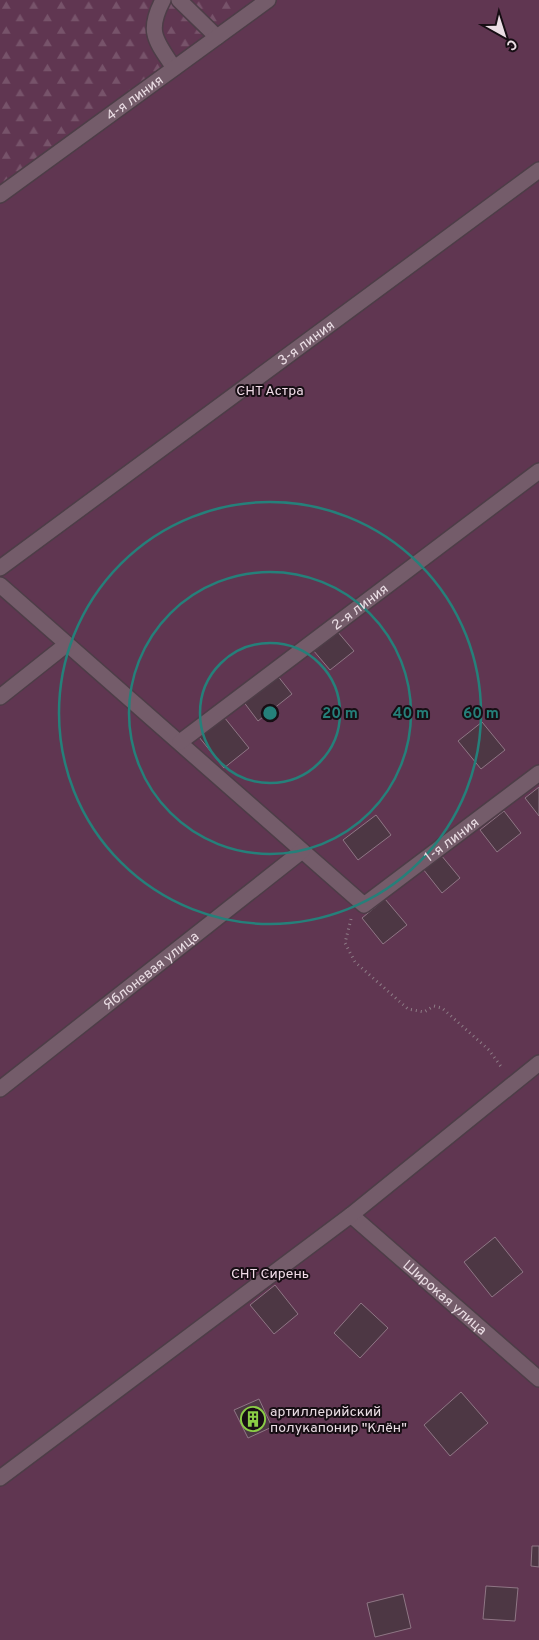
<svg xmlns="http://www.w3.org/2000/svg" width="539" height="1640" viewBox="0 0 539 1640" font-family="Overpass,sans-serif">
	<defs>
		<pattern id="forest-firs" width="22" height="20" patternUnits="userSpaceOnUse" patternTransform="scale(1.25)"><rect width="22" height="20" fill="#603651"/><path d="M5 1l3.5 6h-7zM16 11l3.5 6h-7z" fill="#77536a"/></pattern>
	</defs>
	<rect width="100%" height="100%" fill="#35212e"/>
	<path fill="url(#forest-firs)" d="M0,0H268L0,195Z"/>
	<path fill="#603651" d="M268,0H539V1640H0V195Z"/>
	<g fill="#4d3744" stroke="#8f7685">
		<path d="M337,631L354,651L330,670L313,650Z"/>
		<path d="M277,675L292,694L258,721L243,701Z"/>
		<path d="M224,717L249,748L224,768L199,737Z"/>
		<path d="M482,722L505,750L481,769L458,741Z"/>
		<path d="M539,787V816L525,798Z"/>
		<path d="M504,811L521,833L497,852L480,830Z"/>
		<path d="M376,815L391,835L358,860L343,840Z"/>
		<path d="M441,855L460,878L442,893L423,869Z"/>
		<path d="M385,899L407,925L383,944L362,918Z"/>
		<path d="M495,1237L523,1272L492,1297L464,1262Z"/>
		<path d="M275,1285L298,1314L274,1334L250,1305Z"/>
		<path d="M361,1303L388,1328L360,1358L334,1333Z"/>
		<path d="M461,1392L488,1423L450,1456L424,1425Z"/>
		<path d="M259,1399L272,1427L248,1438L234,1410Z"/>
		<path d="M532,1546H539V1567L531,1566Z"/>
		<path d="M486,1586L518,1588L515,1621L483,1619Z"/>
		<path d="M403,1594L411,1628L375,1637L367,1603Z"/>
	</g>
	<g fill="none" stroke-linecap="round" stroke-linejoin="round">
		<defs>
			<g id="minor">
				<path d="M163,0C146,32 156,41 174,68"/>
				<path d="M179,0L217,37"/>
				<path id="s1" d="M0,195L268,0"/>
				<path id="s2" d="M0,568L539,170"/>
				<path id="s3" d="M0,585L364,905L539,773"/>
				<path d="M0,697L67,644"/>
				<path id="s4" d="M180,742L539,471"/>
				<path id="s5" d="M0,1089L302,851"/>
				<path id="s6" d="M351,1215L539,1379"/>
				<path d="M0,1478L351,1215L539,1063"/>
			</g>
		</defs>
		<use href="#minor" stroke="#4d3d47" stroke-width="18"/>
		<path stroke="#8e7d87" stroke-width="3" stroke-dasharray="1 4" stroke-linecap="butt" d="M351,919L345,943L355,962L408,1009L424,1012L434,1006L442,1008L489,1050L502,1068"/>
		<use href="#minor" stroke="#745c6a" stroke-width="15"/>
	</g>
	<g fill="none" stroke="#25807a" stroke-width="2.5">
		<circle cx="270" cy="713" r="70"/>
		<circle cx="270" cy="713" r="141"/>
		<circle cx="270" cy="713" r="211"/>
	</g>
	<defs>
		<symbol id="building-ring" viewBox="-11 -11 22 22"><circle r="9.5" fill="#170e14" stroke="#8bce46" stroke-width="1.5"/><path d="M-4-6H4V6H1V3H-1V6H-4ZM-2.5-4.3h1.7v1.8h-1.7ZM.8-4.3h1.7v1.8H.8ZM-2.5-1h1.7V.8h-1.7ZM.8-1h1.7V.8H.8Z" fill="#8bce46"/></symbol>
	</defs>
	<g fill-rule="evenodd">
		<use href="#building-ring" x="239" y="1405" width="28" height="28"/>
	</g>
	<g text-anchor="middle" stroke-width="4" stroke-linejoin="round" paint-order="stroke">
		<g font-size="14" fill="#eadde4" stroke="#170e14">
			<text dy="5" stroke="none"><textPath href="#s1" startOffset="166">4-я линия</textPath></text>
			<text dy="5" stroke="none"><textPath href="#s2" startOffset="380">3-я линия</textPath></text>
			<text dy="5" stroke="none"><textPath href="#s4" startOffset="225">2-я линия</textPath></text>
			<text dy="5" stroke="none"><textPath href="#s3" startOffset="594">1-я линия</textPath></text>
			<text dy="5" stroke="none"><textPath href="#s5" startOffset="192">Яблоневая улица</textPath></text>
			<text dy="5" stroke="none"><textPath href="#s6" startOffset="125">Широкая улица</textPath></text>
		</g>
		<g font-size="14" fill="#f1dce8" stroke="#170e14">
			<text x="270" y="395">СНТ Астра</text>
			<text x="270" y="1278">СНТ Сирень</text>
		</g>
		<g font-size="14" fill="#eadde4" stroke="#170e14" text-anchor="start">
			<text x="270" y="1416">артиллерийский<tspan x="270" dy="16">полукапонир "Клён"</tspan></text>
		</g>
	</g>
	<circle cx="270" cy="713" r="8" fill="#25807a" stroke="#170e14" stroke-width="2.5"/>
	<g font-size="15" text-anchor="middle" font-weight="bold" fill="#25807a" stroke="#170e14" stroke-width="4" stroke-linejoin="round" paint-order="stroke">
		<text x="340" y="718">20 m</text>
		<text x="411" y="718">40 m</text>
		<text x="481" y="718">60 m</text>
	</g>
	<g transform="translate(504 35) rotate(141)" stroke="#170e14" stroke-width="4" paint-order="stroke">
	<path d="M0-4L9 19L0 12L-9 19Z" fill="#eadde4"/>
	<text y="-8" font-size="14" font-weight="bold" text-anchor="middle" fill="#eadde4">С</text>
	</g>
</svg>
